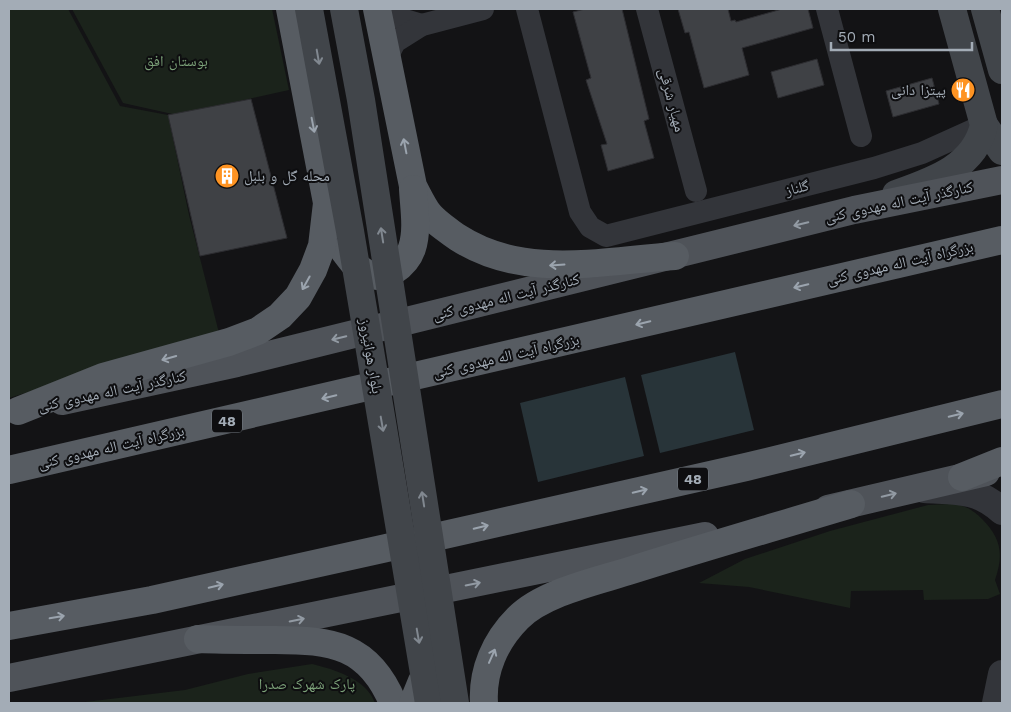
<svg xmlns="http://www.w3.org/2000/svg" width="1011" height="712" viewBox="0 0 1011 712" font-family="'Work Sans','Noto Naskh Arabic',sans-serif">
	<rect width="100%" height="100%" fill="#131315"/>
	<g fill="#1b231b">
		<path d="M9,9H68L120,106L168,115L189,215L220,337L119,364L9,398Z"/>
		<path d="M72,9H272L289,90L177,115L123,103Z"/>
		<path d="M928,505C938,505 950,503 959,505C970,508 975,512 982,519C1001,538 1004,554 995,580L1000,594L988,599L924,600L923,590L851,591L850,608L749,587L699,583L745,559L830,531Z"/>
		<path d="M312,664C333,669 367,679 375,703H77L185,690L248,674Z"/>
	</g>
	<g fill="#283439">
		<path d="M735,352L754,430L660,453L641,375Z"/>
		<path d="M625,377L644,456L538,482L520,403Z"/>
	</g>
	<g fill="#3f4145" stroke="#2d2d31">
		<path d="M585,9H622L649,119L644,121L654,158L608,171L601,145L607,144L586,80L591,78L573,12Z"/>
		<path d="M678,9H728L731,21L735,20L736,22L782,9H808L813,28L742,48L749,75L704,88L689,32L685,33Z"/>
		<path d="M817,59L824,85L778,98L771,72Z"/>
		<path d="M932,78L939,104L893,117L886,91Z"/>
		<path d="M251,99L287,238L200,256L168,115Z"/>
	</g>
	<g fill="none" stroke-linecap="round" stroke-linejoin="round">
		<g stroke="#33353a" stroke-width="22">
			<path d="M384,9L388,15L422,25"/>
			<path d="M527,9L580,212L590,227L606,236L874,168L922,153L984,125"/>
			<path d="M647,9L696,191"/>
			<path d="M827,9L861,136"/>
			<path d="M387,57L395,42L422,25L483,9"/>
		</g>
		<g stroke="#33353a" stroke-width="28">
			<path d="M924,489C956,491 977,488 1002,511"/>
			<path d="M996,703L1002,674"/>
		</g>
		<g stroke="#41454a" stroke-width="28">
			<path d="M985,9L1002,70"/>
			<path d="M984,125L1002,151"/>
			<path d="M896,194C933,181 975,167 984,125L952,9"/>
		</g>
		<g stroke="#4f5359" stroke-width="28">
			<path d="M62,401L237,363L854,210L1002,180"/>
			<path d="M828,509L986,472"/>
			<path d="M9,678L705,536"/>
		</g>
		<g stroke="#575c62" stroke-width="28">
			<path d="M377,9L413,186C417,194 421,202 426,210C433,221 446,229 457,237C523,280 601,261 675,256"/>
			<path d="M344,251C351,260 356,268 366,273C384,283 407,265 412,248C418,230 414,208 413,189"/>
			<path d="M18,411L103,377L229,342L258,331L280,316L298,297L313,270L322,246L327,203L290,9"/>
			<path d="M9,470L1002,240"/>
			<path d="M962,477L1002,461"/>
			<path d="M9,626L152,600L382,549L746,467L1002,404"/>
			<path d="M198,639C223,640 249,640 275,640C332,640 369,645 393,703"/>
			<path d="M413,703L422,681L437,672"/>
			<path d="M484,703C482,671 495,641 518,618C544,592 598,581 632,570C705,547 778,526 851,504"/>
		</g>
		<g stroke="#41454a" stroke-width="28">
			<path d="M309,9L350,231L429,703"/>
			<path d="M344,9L361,100L455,703"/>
		</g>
	</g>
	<defs><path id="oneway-shaft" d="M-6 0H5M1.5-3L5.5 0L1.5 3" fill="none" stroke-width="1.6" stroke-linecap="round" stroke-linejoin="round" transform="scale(1.25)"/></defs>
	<g stroke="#818890">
		<use href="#oneway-shaft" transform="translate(318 57) rotate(80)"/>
		<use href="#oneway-shaft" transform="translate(382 235) rotate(-99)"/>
		<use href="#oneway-shaft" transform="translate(382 424) rotate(80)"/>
		<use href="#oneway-shaft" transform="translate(423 499) rotate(-99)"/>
		<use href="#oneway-shaft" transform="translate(418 636) rotate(80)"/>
	</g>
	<g stroke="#9ba4ae">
		<use href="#oneway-shaft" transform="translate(313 125) rotate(79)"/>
		<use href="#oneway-shaft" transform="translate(405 146) rotate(-101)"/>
		<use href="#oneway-shaft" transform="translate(557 265) rotate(176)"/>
		<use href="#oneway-shaft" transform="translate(306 283) rotate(119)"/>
		<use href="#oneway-shaft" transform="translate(801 286) rotate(167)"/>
		<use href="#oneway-shaft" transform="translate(643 323) rotate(167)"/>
		<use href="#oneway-shaft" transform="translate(169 358) rotate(164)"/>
		<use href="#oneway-shaft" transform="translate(329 397) rotate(167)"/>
		<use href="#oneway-shaft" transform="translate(956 415) rotate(-13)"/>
		<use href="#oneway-shaft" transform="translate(798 454) rotate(-14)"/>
		<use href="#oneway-shaft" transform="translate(640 491) rotate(-13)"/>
		<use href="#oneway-shaft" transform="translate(481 527) rotate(-13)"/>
		<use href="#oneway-shaft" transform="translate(216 586) rotate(-13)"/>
		<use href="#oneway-shaft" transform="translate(57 617) rotate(-10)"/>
		<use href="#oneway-shaft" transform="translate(492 656) rotate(-66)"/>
	</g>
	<g stroke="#929aa3">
		<use href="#oneway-shaft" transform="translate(801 224) rotate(166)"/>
		<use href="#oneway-shaft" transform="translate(339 338) rotate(166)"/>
		<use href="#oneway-shaft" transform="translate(889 495) rotate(-14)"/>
		<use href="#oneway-shaft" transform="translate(473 584) rotate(-11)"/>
		<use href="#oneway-shaft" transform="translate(297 620) rotate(-11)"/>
	</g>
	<defs>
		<symbol id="restaurant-disc" viewBox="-11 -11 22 22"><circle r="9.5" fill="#fe9322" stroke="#0e0e10"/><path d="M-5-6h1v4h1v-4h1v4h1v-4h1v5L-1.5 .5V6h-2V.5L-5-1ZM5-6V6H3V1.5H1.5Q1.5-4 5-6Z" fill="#fff"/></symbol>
		<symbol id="building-disc" viewBox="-11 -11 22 22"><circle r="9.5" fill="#fe9322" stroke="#0e0e10"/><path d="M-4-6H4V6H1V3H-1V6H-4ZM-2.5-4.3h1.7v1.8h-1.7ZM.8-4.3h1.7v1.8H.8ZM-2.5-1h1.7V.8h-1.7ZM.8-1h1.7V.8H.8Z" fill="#fff"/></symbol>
	</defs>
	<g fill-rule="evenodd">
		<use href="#restaurant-disc" x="949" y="76" width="28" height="28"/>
		<use href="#building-disc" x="213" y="162" width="28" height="28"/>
	</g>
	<g text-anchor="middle" stroke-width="4" stroke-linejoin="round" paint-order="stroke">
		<g fill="#0e0e10" stroke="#767d84" stroke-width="1">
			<rect x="212" y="409.5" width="30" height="23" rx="4"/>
			<rect x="678" y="467.5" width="30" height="23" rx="4"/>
		</g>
		<g font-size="14" font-weight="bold" fill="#a3acb6">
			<text x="227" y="426">48</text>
			<text x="693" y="484">48</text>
		</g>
		<g font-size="15" fill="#7ca279" stroke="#0e0e10">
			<text x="176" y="66">بوستان افق</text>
			<text x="307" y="689">پارک شهرک صدرا</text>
		</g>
		<g font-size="15" fill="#a3acb6" stroke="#0e0e10" text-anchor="end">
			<text x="946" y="95">پیتزا دانی</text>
			<text x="244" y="181" text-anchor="start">محله گل و بلبل</text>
		</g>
		<g font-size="15" fill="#a3acb6" stroke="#0e0e10">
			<text transform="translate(672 100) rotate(75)" y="5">مهیار شرقی</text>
			<text transform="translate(797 188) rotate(-14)" y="5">گلناز</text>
			<text transform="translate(899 202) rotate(-12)" y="5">کنارگذر آیت اله مهدوی کنی</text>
			<text transform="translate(900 263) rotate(-13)" y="5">بزرگراه آیت اله مهدوی کنی</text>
			<text transform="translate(506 297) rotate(-14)" y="5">کنارگذر آیت اله مهدوی کنی</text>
			<text transform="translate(371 356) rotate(80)" y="5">بلوار هوانیروز</text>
			<text transform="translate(506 356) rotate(-13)" y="5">بزرگراه آیت اله مهدوی کنی</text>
			<text transform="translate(112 391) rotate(-12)" y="5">کنارگذر آیت اله مهدوی کنی</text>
			<text transform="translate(111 447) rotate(-13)" y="5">بزرگراه آیت اله مهدوی کنی</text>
		</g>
	</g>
	<rect width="1011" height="712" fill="none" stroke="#a3acb6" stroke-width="20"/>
	<path d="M831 42v8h141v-8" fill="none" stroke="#a3acb6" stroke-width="2.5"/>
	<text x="838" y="42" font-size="15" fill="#a3acb6" stroke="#0e0e10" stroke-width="4" paint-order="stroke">50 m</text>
</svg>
